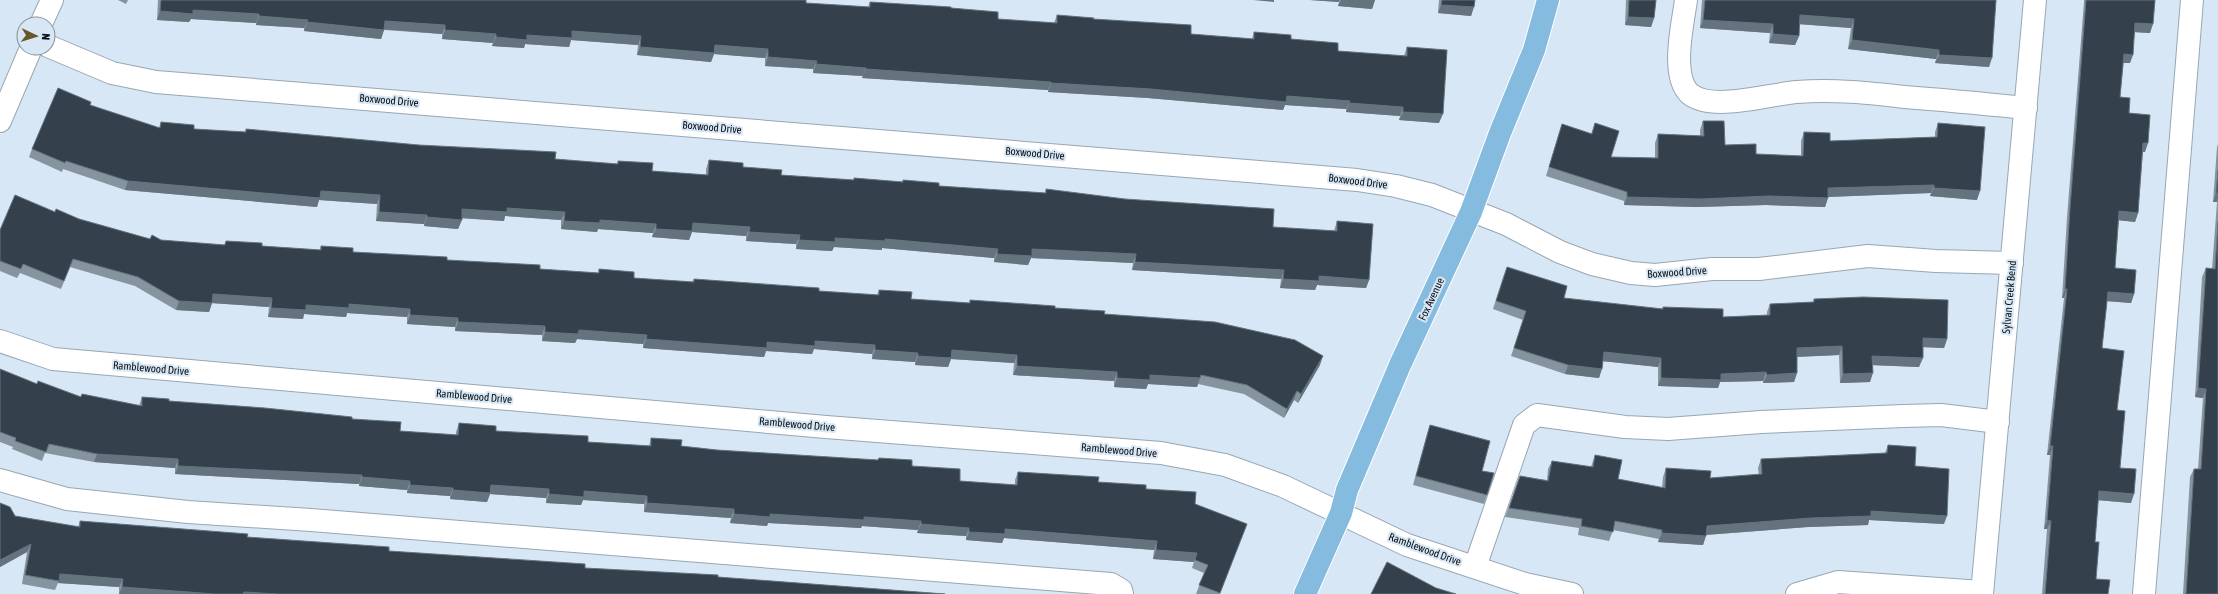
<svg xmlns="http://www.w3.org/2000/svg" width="2218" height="594" viewBox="0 0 2218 594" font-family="'Asap Condensed',sans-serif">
	<rect width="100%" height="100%" fill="#d7e7f5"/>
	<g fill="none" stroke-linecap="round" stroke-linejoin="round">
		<defs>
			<g id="minor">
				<path d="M1686,0C1683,23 1670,76 1690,94C1712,112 1770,94 1797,92C1833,89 1870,93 1905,97C1945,100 1986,104 2026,108"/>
				<path d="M41,24L52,0"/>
				<path d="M48,46L112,73L156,82L1357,180L1396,186L1432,195L1506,224L1560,252L1592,264L1631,273L1655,275L1712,269H1759L1868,256L1936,261L2012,263"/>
				<path d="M0,121L31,48"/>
				<path d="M0,341L53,359L826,427L1161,453L1225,465L1283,486L1407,545L1525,584L1572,594"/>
				<path d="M0,480L67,499L188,512L311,520L1073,581L1111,584L1121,590L1122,594"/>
				<path d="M1475,567L1524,425L1537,415L1625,427L1668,429L1761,422L1903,416L1941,415L1998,422"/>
				<path d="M1797,594L1838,582L1982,592"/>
				<path d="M1982,594L2035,0"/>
				<path d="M2144,594L2192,0"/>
			</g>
			<path id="major" d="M1305,594L1341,513L1347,490L1400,365L1471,212L1500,133L1534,50L1548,0"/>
		</defs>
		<use href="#minor" stroke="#97a7b3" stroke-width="24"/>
		<use href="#major" stroke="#fff" stroke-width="24"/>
		<use href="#minor" stroke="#fff" stroke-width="22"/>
		<use href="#major" stroke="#86bbe0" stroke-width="22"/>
	</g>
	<g fill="#8694a0">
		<path d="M118,0H128L126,4Z"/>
		<path d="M158,0H806V3L868,7L870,2L951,8L998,19L1054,23L1057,15L1093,19L1191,34L1252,39L1254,32L1291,39L1338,51L1404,56L1407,47L1439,123L1399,120L1400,116L1346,112V109L1285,105L1283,110L1148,98L1048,92V90L862,78L863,76L813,73V69L765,66V58L714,54L711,62L637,55L638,45L571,40L569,47L525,44L524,48L492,46L493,43L442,39V34L384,30L381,39L304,31V28L256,25V23L191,19L189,22L157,20Z"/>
		<path d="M1310,0H1375L1372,9L1338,6L1339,2Z"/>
		<path d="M1439,0H1475L1471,16L1438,13Z"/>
		<path d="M1626,0H1656L1654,18L1651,27L1625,25Z"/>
		<path d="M1702,0H1996L1989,67L1935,63L1936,59L1848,49L1851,28L1799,24V36L1795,45L1769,43L1770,33L1700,28Z"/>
		<path d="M2084,0H2155L2150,33L2135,32L2130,63H2123L2120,97L2129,113L2145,152H2143L2138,213L2135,222L2119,220L2115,268L2134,294L2131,303L2107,301L2102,348L2117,410L2120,468L2131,503L2098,500L2095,542L2096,579L2108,594H2042L2047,529H2044L2050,455H2047L2064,298H2062L2067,217L2084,2Z"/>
		<path d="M90,105L159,128L161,122L194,129L245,132L246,129L555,159L617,164L618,161L652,171L706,175V169L709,160L781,175L853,180L854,178L902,182L903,180L939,186L1045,193L1046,189L1273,227L1334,231L1337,221L1369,280L1366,288L1317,285L1315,290L1280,288L1281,279L1132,270L1133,263L1031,258L1028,265L994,262V258L882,248V250L834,247L832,251L796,249V244L746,241V236L692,232L689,240L652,237L653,233L598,229L597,232L561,229V220L505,216L504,221L462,218L458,229L424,226V224L376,221L377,204L319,200L317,207L125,190L63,169L62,172L29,157L32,149Z"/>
		<path d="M1703,121L1725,145L1756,154L1801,156V141L1804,132L1830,141L1935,137V132L1938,123L1977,200L1930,196L1931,193L1828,197L1825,207L1766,205L1697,207L1624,205V201L1546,176L1562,124L1591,134L1595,123L1611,157L1655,158V143L1658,134L1700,136V130Z"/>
		<path d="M2218,144V594H2183L2190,477L2194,469H2198L2203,398L2195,397L2202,277L2206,268L2212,269L2217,202H2213L2217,147Z"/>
		<path d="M55,212L150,239L161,240L224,245L226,241L262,246L320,250L321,246L353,252L540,269L598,273L599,269L634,278L692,282L694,279L819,291L877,295L879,290L911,299L969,303L970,300L1055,308L1104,314L1320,365L1298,403L1294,400L1284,418L1244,394L1198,384L1197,387L1148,384L1146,389L1114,387V381L1013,375L1014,363L951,359L948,367L915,365V362L872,359V354L814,349L812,354L766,351L764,357L643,348V344L577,339L575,343L542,341V335L455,331V327L407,324V317L347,313L346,317L304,314L303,319L268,317L269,307L212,303L209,312L176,310L135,286L70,267L61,289L20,273L17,278L0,271V230Z"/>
		<path d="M1504,275L1564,298L1662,309L1663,307L1723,317L1767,315V312L1770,304L1813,302L1814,299L1947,339L1944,348L1923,347L1919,367L1873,365L1870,382L1840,383L1839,355L1797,357V373L1794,382L1763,383V381L1720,382L1718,388L1658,386V367L1603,361L1599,378L1565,374L1511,356L1523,320L1493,309Z"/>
		<path d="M0,369L37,384L80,397L82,394L139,406L142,397L169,401L352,419L400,431L456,435V432L459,423L496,431L588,442L649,446L651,438L681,446L717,450L878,460L879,458L912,466L960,481L1015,485V480L1018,472L1146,489L1195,504L1247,524L1220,594H1196L1204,573L1192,568L1194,562L1153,559L1154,550L1004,538L1002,543L966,540V536L917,533L918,530L862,526L861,528L768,523L767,526L730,523L731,518L644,512V504L583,500L581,505L546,503V498L490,494L487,502L450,499V496L407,493V490L359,486V484L175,474V468L94,462L45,453L42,461L12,449L13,447L0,442Z"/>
		<path d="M1430,425L1482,471L1494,473L1484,504L1413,485L1427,434Z"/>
		<path d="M1888,445L1915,466L1944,524L1869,520L1868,525L1808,527L1706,535L1703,545L1658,542L1659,539L1613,530L1609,541L1578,535L1579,528L1505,517L1520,476L1547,480L1548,469L1552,461L1591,467L1595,455L1618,479L1662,488L1663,477L1666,468L1710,478L1759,475L1758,468L1761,459L1885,453Z"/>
		<path d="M0,503L15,516L78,527L80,521L389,551L585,568L718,577L945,594H119V587L58,583L55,590L22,584L27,552L0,567Z"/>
	</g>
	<g fill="#65737f">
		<path d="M1253,0H1274V2Z"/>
		<path d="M1310,0H1339V2Z"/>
		<path d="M1341,0H1375L1372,9L1338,6Z"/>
		<path d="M1441,5L1474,7L1471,16L1438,13Z"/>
		<path d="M193,10L259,14L256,23L191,19L189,22L157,20L160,11Z"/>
		<path d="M1800,15L1854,19L1851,28L1797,24Z"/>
		<path d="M259,16L308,20L304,28L256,25Z"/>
		<path d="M1628,17L1654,18L1651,27L1625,25Z"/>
		<path d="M1703,20L1773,24L1770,33L1700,28Z"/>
		<path d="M385,21L445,25L442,34L381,29Z"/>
		<path d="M307,22L384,30L381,39L304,31Z"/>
		<path d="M2135,23L2153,24L2150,33L2132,32Z"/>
		<path d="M445,30L496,34L493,43L442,39Z"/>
		<path d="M572,31L641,36L638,45L571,40L569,47L525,44L524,48L492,46L496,37Z"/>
		<path d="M1773,34L1799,36L1795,45L1769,43Z"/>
		<path d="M1852,40L1939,50L1936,59L1848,49Z"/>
		<path d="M715,45L768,49L765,58L714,54L711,62L637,55L640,47Z"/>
		<path d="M2124,54L2133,55L2130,63H2121Z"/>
		<path d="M1939,55L1992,58L1989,67L1935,63Z"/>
		<path d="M768,57L817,61L813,69L765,66Z"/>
		<path d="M816,64L866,68L863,76L813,73Z"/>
		<path d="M866,69L1051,82L1048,90L862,78Z"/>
		<path d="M1051,83L1287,96L1350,101L1346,109L1285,105L1283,110L1148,98L1048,92Z"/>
		<path d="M1349,103L1403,107L1400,116L1346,112Z"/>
		<path d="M1403,112L1443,114L1439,123L1399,120Z"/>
		<path d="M2143,143H2148L2145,152H2140Z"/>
		<path d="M128,181L321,191L380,195L377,204L319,200L317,207L125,190Z"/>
		<path d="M1934,185L1931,193L1825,197L1828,188Z"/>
		<path d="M1934,188L1980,191L1977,200L1930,196Z"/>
		<path d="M2216,193H2218V199L2217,202H2213Z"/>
		<path d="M1769,196L1828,198L1825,207L1766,205L1697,207L1624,205L1627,197Z"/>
		<path d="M507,208L565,212L561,220L505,216L504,221L459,218L462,209Z"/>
		<path d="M2119,211L2138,213L2135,222L2116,220Z"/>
		<path d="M379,212L427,215L424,224L376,221Z"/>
		<path d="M427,217L462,220L458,229L424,226Z"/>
		<path d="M600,220L656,224L653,233L598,229L597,232L561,229L564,221Z"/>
		<path d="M693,223L750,227L746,236L692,232L689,240L652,237L656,229Z"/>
		<path d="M749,232L800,235L796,244L746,241Z"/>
		<path d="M835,238L885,239L998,249L994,258L882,248V250L834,247L832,251L796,249L799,240Z"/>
		<path d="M1032,249L1136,254L1133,263L1031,258L1028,265L994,262L997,254Z"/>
		<path d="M1135,262L1284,270L1281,279L1132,270Z"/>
		<path d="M1319,276L1369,280L1366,288L1317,285L1315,290L1280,288L1283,279Z"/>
		<path d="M2065,289H2067L2064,298H2062Z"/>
		<path d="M2108,292L2134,294L2131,303L2105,301Z"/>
		<path d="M213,294L272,298L269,307L210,303Z"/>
		<path d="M179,301L212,303L209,312L176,310Z"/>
		<path d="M349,304L410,309L407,317L347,313L346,317L304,314L303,319L268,317L271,308L306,305Z"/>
		<path d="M410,315L458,318L455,327L407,324Z"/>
		<path d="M458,322L545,326L542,335L455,331Z"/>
		<path d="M579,330L647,335L643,344L577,339L575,343L542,341L545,332Z"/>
		<path d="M1923,338L1947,339L1944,348L1920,347Z"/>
		<path d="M646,339L815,341L875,345L872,354L814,349L812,354L766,351L764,357L643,348Z"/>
		<path d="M1842,346L1839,355L1793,357L1797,348Z"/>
		<path d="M875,350L918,353L915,362L872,359Z"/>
		<path d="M952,350L1017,355L1014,363L951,359L948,367L915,365L918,356Z"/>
		<path d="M1604,352L1661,358L1658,367L1601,361Z"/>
		<path d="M1323,356L1320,365L1298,403L1301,394Z"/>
		<path d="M1872,356L1923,358L1919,367L1869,365Z"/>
		<path d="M1568,365L1602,369L1599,378L1565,374Z"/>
		<path d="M1017,366L1117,372L1114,381L1013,375Z"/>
		<path d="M1766,372L1763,381L1720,382L1718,388L1658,386L1661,378L1721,374Z"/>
		<path d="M1797,373L1794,382L1763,383L1767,375Z"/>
		<path d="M1873,373L1870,382L1840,383L1843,374Z"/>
		<path d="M1150,375L1200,378L1197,387L1148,384L1146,389L1114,387L1117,378Z"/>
		<path d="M2198,388L2206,389L2203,398L2195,397Z"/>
		<path d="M1297,391L1294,400L1284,418L1287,409Z"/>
		<path d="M2050,446H2053L2050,455H2047Z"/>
		<path d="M97,454L178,459L175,468L94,462Z"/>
		<path d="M178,466L362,475L359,484L175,474Z"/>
		<path d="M362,477L410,481L407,490L359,486Z"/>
		<path d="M410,485L453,488L450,496L407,493Z"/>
		<path d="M491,485L549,489L546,498L490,494L487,502L450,499L453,490Z"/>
		<path d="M584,491L647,496L644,504L583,500L581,505L546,503L549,494Z"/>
		<path d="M2099,491L2134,494L2131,503L2096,500Z"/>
		<path d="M647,503L734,509L731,518L644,512Z"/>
		<path d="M1871,511L1947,516L1944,524L1869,520L1868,525L1808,527L1704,535L1707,526Z"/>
		<path d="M734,514H770L864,517L921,521L918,530L862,526L861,528L768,523L767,526L730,523Z"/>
		<path d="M2047,520L2051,521L2047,529H2044Z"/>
		<path d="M921,524L969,528L966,536L917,533Z"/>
		<path d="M1005,529L1157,541L1154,550L1004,538L1002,543L966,540L969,532Z"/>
		<path d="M1662,533L1706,536L1703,545L1658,542Z"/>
		<path d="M31,544L27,552L0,567V560Z"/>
		<path d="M1156,550L1197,553L1194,562L1153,559Z"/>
		<path d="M60,574L123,579L119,587L58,583Z"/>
		<path d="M122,587L215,594H119Z"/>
		<path d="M244,592L278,594H243Z"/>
	</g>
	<g fill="#34414c" stroke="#65737f">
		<path d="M161,0H806V3L870,7V2L951,7V8L998,12V19L1057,23V15L1094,18L1093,19L1191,25V34L1254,39V32L1291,35V39L1338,43V51L1407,56V47L1447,50L1443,114L1403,112V107L1349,103L1350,101L1287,96L1286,102L1151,89L1051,83V82L866,69V68L816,64L817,61L768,57V49L715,45L714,53L640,47L641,36L572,31V38L527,35V40L496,37V34L445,30V25L385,21L384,30L307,22L308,20L259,16V14L193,10V14L160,11Z"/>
		<path d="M1442,0H1475L1474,7L1441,5Z"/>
		<path d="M1629,0H1656L1654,18L1628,17Z"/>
		<path d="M1705,0H1996L1992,58L1939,55V50L1852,40L1854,19L1800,15L1799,36L1773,34V24L1703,20Z"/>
		<path d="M2086,0H2155L2153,24L2135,23L2133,55L2124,54L2120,97L2130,98L2129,113L2150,115L2148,143H2143L2138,213L2119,211L2115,268L2136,270L2134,294L2108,292L2102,348L2124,351L2117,410L2125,411L2120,468L2136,469L2134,494L2099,491L2095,542H2099L2096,579L2110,580L2108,594H2045L2051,521L2047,520L2053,446H2050L2067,289H2065L2070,208Z"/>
		<path d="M58,88L91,102L90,105L160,128L161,122L194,125V129L246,132V129L419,145L556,152L555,159L618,164V161L653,163L652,171L708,175L709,160L743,163V167L782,170L781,175L854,180V178L903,182V180L939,183V186L1046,193V189L1125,199L1274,209L1273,227L1337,231V221L1373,224L1369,280L1319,276V281L1283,279L1284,270L1135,262L1136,254L1032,249V256L997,254L998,249L885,239V241L835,238V242L799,240L800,235L749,232L750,227L693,223L692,231L656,229V224L600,220V223L564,221L565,212L507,208V212L462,209V220L427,217V215L379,212L380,195L321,191L320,198L128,181L66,161L65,163L32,149Z"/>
		<path d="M1703,121H1724L1725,145L1756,144V154L1803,156L1804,132L1830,133V141L1937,137L1938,123L1985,127L1980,191L1934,188V185L1828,188V198L1769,196L1700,199L1627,197V192L1549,167L1562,124L1592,134L1595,123L1619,131L1611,157L1658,158V134L1704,136Z"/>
		<path d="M2218,170V193H2216Z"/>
		<path d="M15,195L55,212L56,209L79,219L150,239L152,235L161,240L225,245L226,241L262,243V246L321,250V246L353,248V252L447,257V260L540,265V269L599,273V269L634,272V278L694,282V279L819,288V291L879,295V290L912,292L911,299L970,303V300L1055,306V308L1105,311L1104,314L1215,322L1295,340L1323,356L1301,394L1297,391L1287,409L1247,385L1201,375L1200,378L1150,375V380L1117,378V372L1017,366V355L952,350L951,358L918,356V353L875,350V345L815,341V346L767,342V348L646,339L647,335L579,330L578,334L545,332V326L458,322V318L410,315V309L349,304V308L306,305V310L271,308L272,298L213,294L212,303L179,301L138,277L73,259L64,281L23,264L21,269L0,261V230Z"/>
		<path d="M2218,222V594H2186L2194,469H2201L2206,389L2198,388L2206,268L2215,269Z"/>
		<path d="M1507,267L1567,286L1564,298L1663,309V307L1723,309V317L1770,315V304L1814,302V299L1863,297L1948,300L1947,339L1923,338V358L1872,356L1873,373L1843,374L1842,346L1797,348V373L1767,375L1766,372L1721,374V380L1661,378V358L1604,352L1602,369L1568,365L1514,348L1526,311L1496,301Z"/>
		<path d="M0,369L37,384L38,381L81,397L82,394L142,406V397L169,399V401L265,408L352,417V419L401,422L400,431L458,435L459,423L496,426V431L588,436V442L651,446V438L682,440L681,446L717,450L878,460L879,458L912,460V466L960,469V481L1017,485L1018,472L1099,477L1098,482L1146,485V489L1196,492L1195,504L1247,524L1220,593L1199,585L1208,565L1195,560L1197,553L1156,550L1157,541L1005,529V534L969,532V528L921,524V521L864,517V520L770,514V517L734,514V509L647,503V496L584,491V497L549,494V489L491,485L490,493L453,490V488L410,485V481L362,477V475L178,466V459L97,454L49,444L46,452L15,441L16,438L0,432Z"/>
		<path d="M1430,425L1490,441L1482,471L1494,473L1487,495L1416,476Z"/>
		<path d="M1888,445L1916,447L1915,466L1949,469L1947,516L1871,511V516L1811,518L1707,526L1706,536L1662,533V530L1615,521L1613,532L1581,526L1582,519L1509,508L1520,476L1548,481L1552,461L1593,467L1595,455L1622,460L1618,479L1665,488L1666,468L1711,471L1710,478L1762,474L1761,459L1887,453Z"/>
		<path d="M0,503L10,507L15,516L80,527V521L248,534L247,537L389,547V551L585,564V568L718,575V577L945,594H278L244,592L243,594H215L122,587L123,579L60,574L59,581L25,575L31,544L0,560Z"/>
		<path d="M1387,562L1436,588L1456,594H1371Z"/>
	</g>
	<g text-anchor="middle" stroke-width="4" stroke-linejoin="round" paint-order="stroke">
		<g font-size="11" fill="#0a1014" stroke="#d7e7f5">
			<text transform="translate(389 100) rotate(5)" y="4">Boxwood Drive</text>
			<text transform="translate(712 127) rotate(5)" y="4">Boxwood Drive</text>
			<text transform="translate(1035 153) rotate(5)" y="4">Boxwood Drive</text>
			<text transform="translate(1358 181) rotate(7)" y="4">Boxwood Drive</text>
			<text transform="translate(1677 272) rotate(-4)" y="4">Boxwood Drive</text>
			<text transform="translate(2009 297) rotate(-85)" y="4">Sylvan Creek Bend</text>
			<text transform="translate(1431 299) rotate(-65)" y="4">Fox Avenue</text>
			<text transform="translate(151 368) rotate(5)" y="4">Ramblewood Drive</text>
			<text transform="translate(474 396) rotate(5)" y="4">Ramblewood Drive</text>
			<text transform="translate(797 424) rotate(5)" y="4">Ramblewood Drive</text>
			<text transform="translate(1119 450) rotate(5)" y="4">Ramblewood Drive</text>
			<text transform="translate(1425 549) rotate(20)" y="4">Ramblewood Drive</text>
		</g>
	</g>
	<g transform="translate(36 36) rotate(94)"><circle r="19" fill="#d7e7f5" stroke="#85919b"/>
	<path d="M0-3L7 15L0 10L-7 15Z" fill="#675825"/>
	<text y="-6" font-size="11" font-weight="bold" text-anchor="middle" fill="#0a1014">N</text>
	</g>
</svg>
